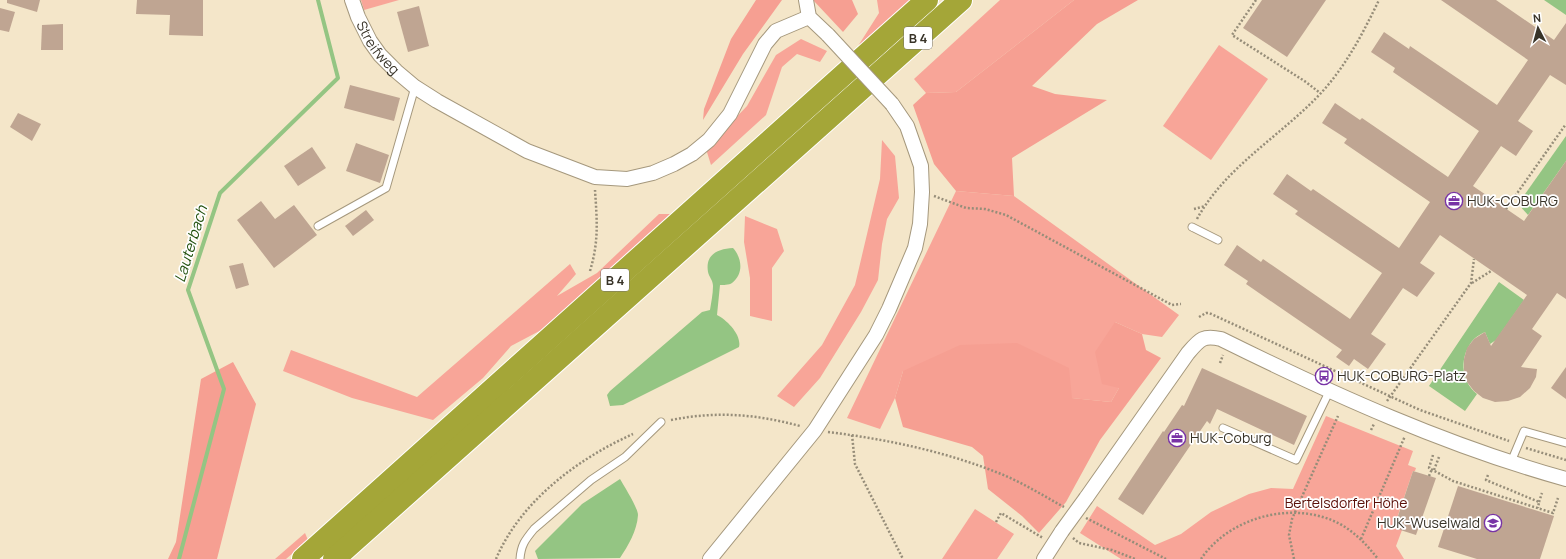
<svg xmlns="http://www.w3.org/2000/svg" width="1566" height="559" viewBox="0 0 1566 559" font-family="Manrope,sans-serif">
	<rect width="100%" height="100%" fill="#f4e6c9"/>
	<g fill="#f8a598">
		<path d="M361,0H399L364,10Z"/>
		<path d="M877,0H910L858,46L879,13Z"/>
		<path d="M1000,0H1074L956,92L926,93L914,79Z"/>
		<path d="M801,39L827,51L820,62L797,54L782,67L766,115L711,165L706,149L747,106L776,55Z"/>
		<path d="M1219,45L1268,79L1211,160L1163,126Z"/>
		<path d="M882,140L895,156L899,198L887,219L882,244L878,280L861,312L820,378L794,407L777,396L822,345L855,285L880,179Z"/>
		<path d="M956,191L1014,196L1179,315L1162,337L1142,334L1115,322L1119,388L1111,402L1071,398L903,371L895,398L880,429L847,418Z"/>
		<path d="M659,214H670L547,327L511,346L483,378L433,420L352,398L283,371L291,350L417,397L570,264L576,274L557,296L597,273Z"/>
		<path d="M745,216L777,229L784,251L772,268V321L750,316V278L744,242Z"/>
		<path d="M1326,416L1413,451L1408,465L1416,468L1415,471H1413L1394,527L1402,530L1396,546L1404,559H1121L1080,533L1097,506L1155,545L1181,534L1211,512L1249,494L1271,488L1293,489Z"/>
		<path d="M975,509L1014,534L997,559H942Z"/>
		<path d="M305,533L308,540L286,559H275Z"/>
	</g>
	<g fill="#f69f92">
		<path d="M756,0H782L743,54L703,120L704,109L731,39Z"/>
		<path d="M813,0H852L858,14L843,32Z"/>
		<path d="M1074,0H1138L1097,24L1032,86L1055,94L1107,100L1012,158L1014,196L956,191L934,164L913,105L926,93L956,92Z"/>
		<path d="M1115,322L1142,334L1146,350L1161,358L1100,440L1066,502L1039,533L1022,516L988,489L983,456L972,447L903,427L895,398L903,371L960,345L1017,343L1069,368L1072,398L1111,402L1119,388L1102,384L1095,352Z"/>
		<path d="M233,362L256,404L217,559H168L176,542L201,379Z"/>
	</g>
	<g fill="#94c583">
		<path d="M1544,0H1566V15Z"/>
		<path d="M1566,136V161L1528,215L1518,204Z"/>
		<path d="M733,248C742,258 744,274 732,283C729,285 723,285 720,285L717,315C727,320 742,335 739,347L623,405L610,406L607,395L610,391L702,312L710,310C711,303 713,294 713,286C713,280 709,277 708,272C705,254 718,249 733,248Z"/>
		<path d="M1499,282L1524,300L1496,340L1490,344L1485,332C1481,334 1477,336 1474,339C1459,355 1460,381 1477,394L1465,411L1429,386Z"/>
		<path d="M620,479C624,486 638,508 638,515C637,531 628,546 620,558L538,559L535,551L582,504Z"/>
	</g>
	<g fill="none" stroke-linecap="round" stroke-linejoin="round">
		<path stroke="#94c583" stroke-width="4" d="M179,559L224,389L188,290L220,193L338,78L318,0"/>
	</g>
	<g fill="#bfa592">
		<path d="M7,0H40L37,12L7,3Z"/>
		<path d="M137,0H203V36L169,35L170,15L136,14Z"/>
		<path d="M1262,0H1326L1287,57L1243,28Z"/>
		<path d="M1441,0H1496L1554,40L1566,23V85L1550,75L1518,121L1533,131L1516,156L1501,146L1473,186L1524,221L1566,161V299L1557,293L1532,329L1542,336L1521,367L1537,369L1536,377L1530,388L1520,397L1508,401L1495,402L1483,398L1474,391L1467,382L1464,370V359L1467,348L1474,339L1485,332L1491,346L1527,295L1440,235L1420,263L1435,273L1417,297L1403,288L1371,334L1386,344L1368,369L1354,359L1349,366L1336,357L1342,350L1246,284L1248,281L1224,265L1237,245L1261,262L1263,259L1350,319L1382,273L1295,214L1298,211L1273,194L1287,174L1311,191L1313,189L1399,248L1430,202L1344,143L1347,139L1322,123L1335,103L1360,120L1362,118L1448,177L1479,131L1393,72L1395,68L1371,52L1384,32L1409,49L1410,46L1497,105L1528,60Z"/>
		<path d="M419,6L429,46L408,52L397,12Z"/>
		<path d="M0,8L15,12L9,32L0,30Z"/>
		<path d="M63,24V50H41L42,25Z"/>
		<path d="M350,85L400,98L394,121L344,108Z"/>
		<path d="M18,113L41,124L32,141L10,127Z"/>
		<path d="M356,143L389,155L380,183L346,171Z"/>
		<path d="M312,147L326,168L298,186L284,166Z"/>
		<path d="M261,201L275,219L294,205L317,235L274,268L237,220Z"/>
		<path d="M366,210L374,220L353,236L345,226Z"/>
		<path d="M243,263L249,285L236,289L229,266Z"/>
		<path d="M1566,367V399L1551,388Z"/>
		<path d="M1202,368L1307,416L1294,445L1217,409L1210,424L1207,421L1143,515L1118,499L1163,431L1164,432L1182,405L1184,406Z"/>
		<path d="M1413,471L1436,478L1416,535L1394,528Z"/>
		<path d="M1458,486L1554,516L1540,559H1477L1438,547Z"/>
	</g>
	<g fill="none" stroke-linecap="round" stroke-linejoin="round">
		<defs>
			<g id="service">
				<path d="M318,226L386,188L415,87"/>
				<path d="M1192,227L1218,240"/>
				<path d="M1223,428L1296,460L1330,390"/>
				<path d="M1511,462L1524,431L1566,443"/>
				<path d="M520,559C521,545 525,540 534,529L591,480L625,457L661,422"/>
			</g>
			<g id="minor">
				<path id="s1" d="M352,0L358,17L370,41L380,55L396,71L415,87L437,101L527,151L595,177L627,179L653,173L674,164L692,154L709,140L730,114L765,44L776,31L809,17"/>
				<path d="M806,0L809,17L828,35"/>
				<path d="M1086,498L1188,353C1200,339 1203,335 1221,339C1332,394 1447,446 1566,479"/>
				<path d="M710,559L815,430L876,335L889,309L915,248L920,224L922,192L921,166L907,126L892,104"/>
				<path d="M1044,559L1062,531"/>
			</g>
			<g id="trunk">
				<path d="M303,559L927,0"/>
				<path d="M334,559L961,0"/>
			</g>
		</defs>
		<use href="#service" stroke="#a5987d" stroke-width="9"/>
		<use href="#minor" stroke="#a5987d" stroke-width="16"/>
		<use href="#trunk" stroke="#fff" stroke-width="24"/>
		<g stroke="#968d79" stroke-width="2.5" stroke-dasharray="2 2" stroke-linecap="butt">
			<path d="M1256,0L1232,35L1306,82L1320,93"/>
			<path d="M934,196L966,208L985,209L1006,215L1172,305L1181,304"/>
			<path d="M1194,209L1205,206"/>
			<path d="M1506,209L1566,124"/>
			<path d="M1197,219C1226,166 1281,136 1321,93C1346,66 1363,33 1379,0"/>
			<path d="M590,271C599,241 597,221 595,190"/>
			<path d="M1472,283L1491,271"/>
			<path d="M1199,317L1206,313H1209L1420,410L1509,441"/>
			<path d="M1220,363L1223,355"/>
			<path d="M1387,401L1471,283L1474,259"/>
			<path d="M671,420C717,411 755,414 800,426"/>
			<path d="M1371,430L1374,424"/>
			<path d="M828,432C885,439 943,451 996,472C1020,481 1042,495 1064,507"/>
			<path d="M852,435L855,464L903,559"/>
			<path d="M1526,448L1566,460"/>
			<path d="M1433,455L1429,468L1453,481L1553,513L1558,498"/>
			<path d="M1434,470L1439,457"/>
			<path d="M1488,475L1486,480L1539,502L1538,508"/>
			<path d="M1429,476L1432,469"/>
			<path d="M1539,502L1542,493"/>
			<path d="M1086,518L1166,559"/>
			<path d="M996,522L1001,513L1043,538"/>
			<path d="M1073,538L1079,543L1112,550L1135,559"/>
			<path d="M1361,539L1405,436"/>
			<path d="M496,559C520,502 577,459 633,434"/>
			<path d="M1201,559C1230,516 1295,500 1340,524C1356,533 1367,545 1378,559"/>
			<path d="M1294,559L1289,535L1292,519L1338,416"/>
		</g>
		<use href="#service" stroke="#fff" stroke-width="7"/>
		<use href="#minor" stroke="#fff" stroke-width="14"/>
		<use href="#trunk" stroke="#a4a638" stroke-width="22"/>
		<defs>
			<g id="minor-bridge">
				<path d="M828,35L892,104"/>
				<path d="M1062,531L1086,498"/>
			</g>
		</defs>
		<use href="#minor-bridge" stroke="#a5987d" stroke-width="16" stroke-linecap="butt"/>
		<use href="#minor-bridge" stroke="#fff" stroke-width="14"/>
	</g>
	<defs>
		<symbol id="office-ring" viewBox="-11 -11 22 22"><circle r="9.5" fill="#fff" stroke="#7833a6" stroke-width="1.5"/><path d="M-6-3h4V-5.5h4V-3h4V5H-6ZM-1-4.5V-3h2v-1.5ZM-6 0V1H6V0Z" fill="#7833a6"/></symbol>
		<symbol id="bus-ring" viewBox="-11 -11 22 22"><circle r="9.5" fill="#fff" stroke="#7833a6" stroke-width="1.5"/><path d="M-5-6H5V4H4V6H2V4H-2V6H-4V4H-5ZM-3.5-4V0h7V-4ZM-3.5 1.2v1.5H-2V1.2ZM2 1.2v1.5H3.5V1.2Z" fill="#7833a6"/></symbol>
		<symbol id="school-ring" viewBox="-11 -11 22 22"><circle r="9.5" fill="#fff" stroke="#7833a6" stroke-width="1.5"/><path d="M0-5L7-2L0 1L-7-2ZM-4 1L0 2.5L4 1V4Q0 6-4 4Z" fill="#7833a6"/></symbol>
	</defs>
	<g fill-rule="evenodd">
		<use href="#office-ring" x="1444" y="191" width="20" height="20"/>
		<use href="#bus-ring" x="1314" y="366" width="20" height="20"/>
		<use href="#office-ring" x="1167" y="428" width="20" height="20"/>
		<use href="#school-ring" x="1483" y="513" width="20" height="20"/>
	</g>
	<g text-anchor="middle" stroke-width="3.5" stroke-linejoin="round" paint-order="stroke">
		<g fill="#fff" stroke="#747068" stroke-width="1">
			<rect x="904" y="27" width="28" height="22" rx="3"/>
			<rect x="601" y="269" width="28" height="22" rx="3"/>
		</g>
		<g font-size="13" font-weight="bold" fill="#383328">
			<text x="918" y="43">B 4</text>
			<text x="615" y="285">B 4</text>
		</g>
		<g font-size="14" fill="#383328" stroke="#fff">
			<text dy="5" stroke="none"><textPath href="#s1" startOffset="55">Streifweg</textPath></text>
		</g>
		<g font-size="14" fill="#383328" stroke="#fff" text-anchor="start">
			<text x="1467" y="206">HUK-COBURG</text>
			<text x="1337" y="381">HUK-COBURG-Platz</text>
			<text x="1190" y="443">HUK-Coburg</text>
			<text x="1480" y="528" text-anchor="end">HUK-Wuselwald</text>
		</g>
		<g font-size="14" fill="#5a0f08" stroke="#fff">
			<text x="1346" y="508">Bertelsdorfer Höhe</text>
		</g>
		<g font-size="15" font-style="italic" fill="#23510e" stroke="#fff">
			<text transform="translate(191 244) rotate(-73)" y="5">Lauterbach</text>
		</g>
	</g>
	<g transform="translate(1538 28) rotate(354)" stroke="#ffffff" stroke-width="3" paint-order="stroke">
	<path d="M0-3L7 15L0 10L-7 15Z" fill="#383328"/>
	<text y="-6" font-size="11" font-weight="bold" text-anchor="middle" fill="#383328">N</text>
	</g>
</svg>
